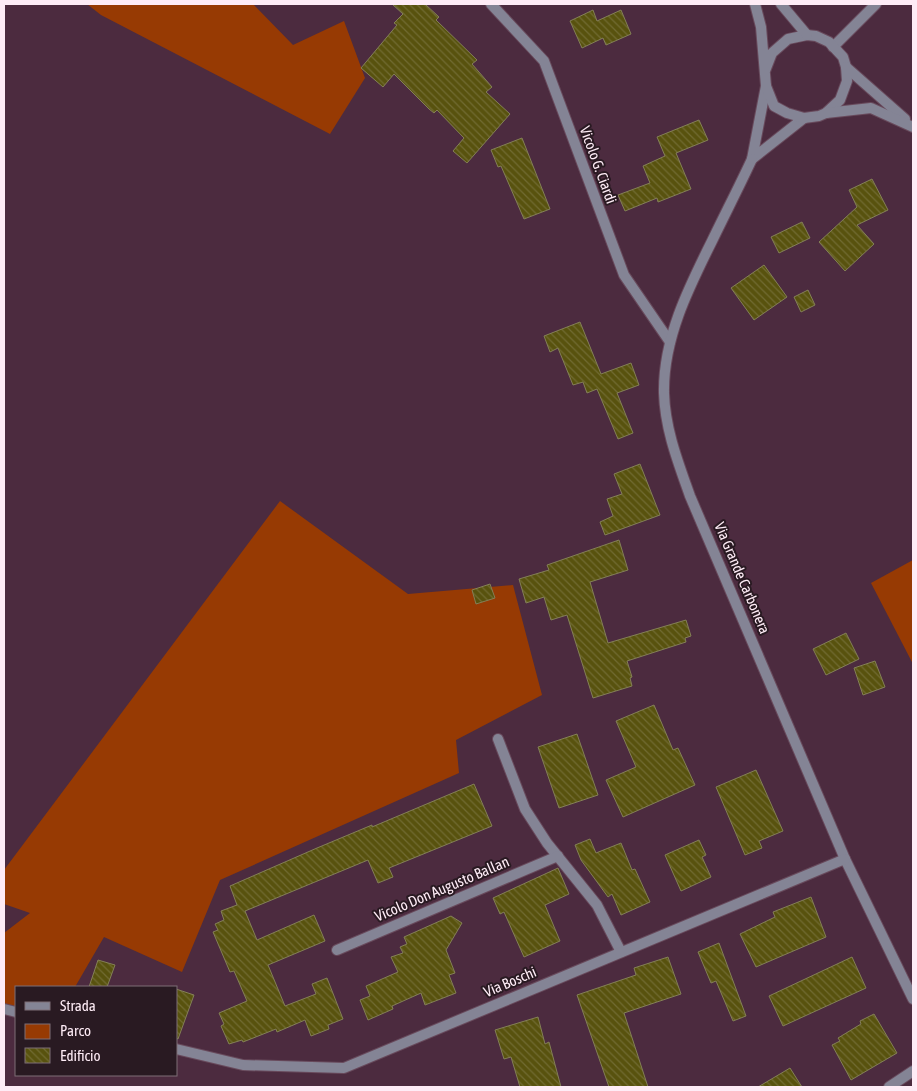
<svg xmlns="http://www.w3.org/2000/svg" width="917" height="1091" viewBox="0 0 917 1091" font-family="'Asap Condensed',sans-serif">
	<defs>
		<pattern id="building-back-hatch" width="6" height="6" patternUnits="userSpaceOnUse" patternTransform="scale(1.25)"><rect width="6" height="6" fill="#58520e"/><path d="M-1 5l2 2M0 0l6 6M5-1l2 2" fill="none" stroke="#716b32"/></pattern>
	</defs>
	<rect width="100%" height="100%" fill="#4c2b3f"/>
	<g fill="#973a03">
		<path d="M87,4H253L293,45L344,21L365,78L330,134L101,15Z"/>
		<path d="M280,501L408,594L513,585L542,695L456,740L459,773L220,880L182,972L104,937L75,987H16V1008L4,1005V933L30,913L4,904V870Z"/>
		<path d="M913,560V664L871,583Z"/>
	</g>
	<g fill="url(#building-back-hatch)" stroke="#837f57">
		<path d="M392,4H425L439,17L436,20L477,60L472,64L492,87L486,92L510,114L467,163L453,151L464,138L437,110L434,113L429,109L394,74L383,87L361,68L397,25L394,23L403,14Z"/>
		<path d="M593,10L597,21L621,10L631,34L606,45L603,38L582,48L570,21Z"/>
		<path d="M699,120L708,140L676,153L691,189L658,202L657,198L625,211L618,195L650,183L643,166L665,156L657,137Z"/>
		<path d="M522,138L550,209L524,219L501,166L498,167L491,150Z"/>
		<path d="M872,179L888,210L857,225L874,244L845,271L819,242L857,207L849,190Z"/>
		<path d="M802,222L810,238L779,253L771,237Z"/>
		<path d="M764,265L787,297L754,320L731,288Z"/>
		<path d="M808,290L815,305L801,312L794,297Z"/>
		<path d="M580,322L601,374L631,363L639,385L617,393L633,433L618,439L597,389L587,393L583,382L573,385L558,348L550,352L544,336Z"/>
		<path d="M640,464L660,515L605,535L600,522L613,516L607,499L622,494L614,474Z"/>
		<path d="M619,540L628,570L590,582L608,643L686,620L691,636L685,638L686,642L627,661L632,677L630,678L632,686L593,698L567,615L551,620L544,597L526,603L519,579L549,570L547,565Z"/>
		<path d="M490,584L495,598L476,604L472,590Z"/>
		<path d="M846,633L859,659L826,675L813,649Z"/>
		<path d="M875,661L885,687L863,695L854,668Z"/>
		<path d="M654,705L673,750L678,748L695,785L623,817L606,780L636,767L616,721Z"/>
		<path d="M577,734L598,795L559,808L538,747Z"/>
		<path d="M756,770L783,831L759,841L762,848L745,855L716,787Z"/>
		<path d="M474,784L492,826L389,868L393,877L378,883L368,860L245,911L257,940L314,915L325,941L268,965L285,1006L316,994L312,984L327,978L343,1019L328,1025L329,1029L311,1036L305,1020L277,1032L276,1029L243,1042L242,1040L229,1044L221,1026L224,1024L219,1013L247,1001L234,971L230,972L213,932L218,930L215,924L224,920L221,911L237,905L230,886L317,848L372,825V827Z"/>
		<path d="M590,839L596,853L621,843L632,870L635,869L650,902L621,915L612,894L608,897L581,860L575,845Z"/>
		<path d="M699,840L706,855L702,857L711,877L681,891L665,855Z"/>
		<path d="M558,868L569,894L545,905L560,941L524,957L504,912L500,914L493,898Z"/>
		<path d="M811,897L826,937L756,967L740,934L775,917L773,912Z"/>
		<path d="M451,916L462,923L446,950L455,973L449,975L456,993L425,1005L421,993L392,1006L393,1009L368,1020L360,1000L370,996L366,986L398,972L391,957L403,953L400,947L407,944L404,937Z"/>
		<path d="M719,943L746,1016L733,1021L716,981L711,983L698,952Z"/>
		<path d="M668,957L681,994L624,1013L648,1087H609L577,995L636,975L634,968Z"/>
		<path d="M852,957L866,988L783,1026L769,996Z"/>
		<path d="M98,960L115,965L107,987H89Z"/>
		<path d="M176,989L194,995L178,1039L176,1038Z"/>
		<path d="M874,1014L897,1053L851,1080L832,1045L840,1041L838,1038L861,1024L860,1021Z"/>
		<path d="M538,1017L545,1044L549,1042L561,1087H520L511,1057L504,1059L495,1030Z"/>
		<path d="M790,1068L802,1087H758Z"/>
	</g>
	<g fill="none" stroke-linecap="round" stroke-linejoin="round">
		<defs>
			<path id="service" d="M833,47L876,4"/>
			<g id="minor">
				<path d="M491,4L544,61L624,275L670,342"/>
				<path d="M766,86L752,159L804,118"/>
				<path d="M752,159C739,187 725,214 712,241C688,289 663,339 664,393C665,429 678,462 690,496L845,859L913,999"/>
				<path d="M498,739L525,809L547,843L597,905L621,952"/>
				<path d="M337,950L558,856"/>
				<path d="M4,1009L16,1012"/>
				<path d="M176,1049L243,1065L344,1068L845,859"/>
				<path d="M889,1087L913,1071"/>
			</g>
			<g id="tertiary">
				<path d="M755,4L761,27L766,86L774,106L787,113L804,118L819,116L826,113L840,100L847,81L846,67L843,57L829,42L816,36L807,35L788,39L772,53L765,71"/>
				<path d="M781,4L807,35"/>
				<path d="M846,67L905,119"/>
				<path d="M826,113L871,108L913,127"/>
			</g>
		</defs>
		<use href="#service" stroke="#684a5c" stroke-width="12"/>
		<use href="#minor" stroke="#684a5c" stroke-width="12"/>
		<use href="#tertiary" stroke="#684a5c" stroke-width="12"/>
		<use href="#service" stroke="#848495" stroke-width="10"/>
		<use href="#minor" stroke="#848495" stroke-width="10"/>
		<use href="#tertiary" stroke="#848495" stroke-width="10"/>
	</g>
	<g text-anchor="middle" stroke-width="4" stroke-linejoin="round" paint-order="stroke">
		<g font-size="15" fill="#feecf6" stroke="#291a22">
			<text transform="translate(598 165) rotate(70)" y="5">Vicolo G. Ciardi</text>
			<text transform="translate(742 578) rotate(67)" y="5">Via Grande Carbonera</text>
			<text transform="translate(442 889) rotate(-23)" y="5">Vicolo Don Augusto Ballan</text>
			<text transform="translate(510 982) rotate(-23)" y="5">Via Boschi</text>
		</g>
	</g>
	<rect width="917" height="1091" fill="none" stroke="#feecf6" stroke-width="10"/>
	<rect x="15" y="986" width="162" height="90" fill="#291a22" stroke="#7e6e77"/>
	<rect x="25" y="1002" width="25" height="8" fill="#848495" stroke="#7e6e77"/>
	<text x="60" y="1011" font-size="15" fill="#feecf6">Strada</text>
	<rect x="25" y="1024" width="25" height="15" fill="#973a03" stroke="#7e6e77"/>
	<text x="60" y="1036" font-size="15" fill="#feecf6">Parco</text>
	<rect x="25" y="1048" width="25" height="15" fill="url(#building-back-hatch)" stroke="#7e6e77"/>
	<text x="60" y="1061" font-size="15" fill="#feecf6">Edificio</text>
</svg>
